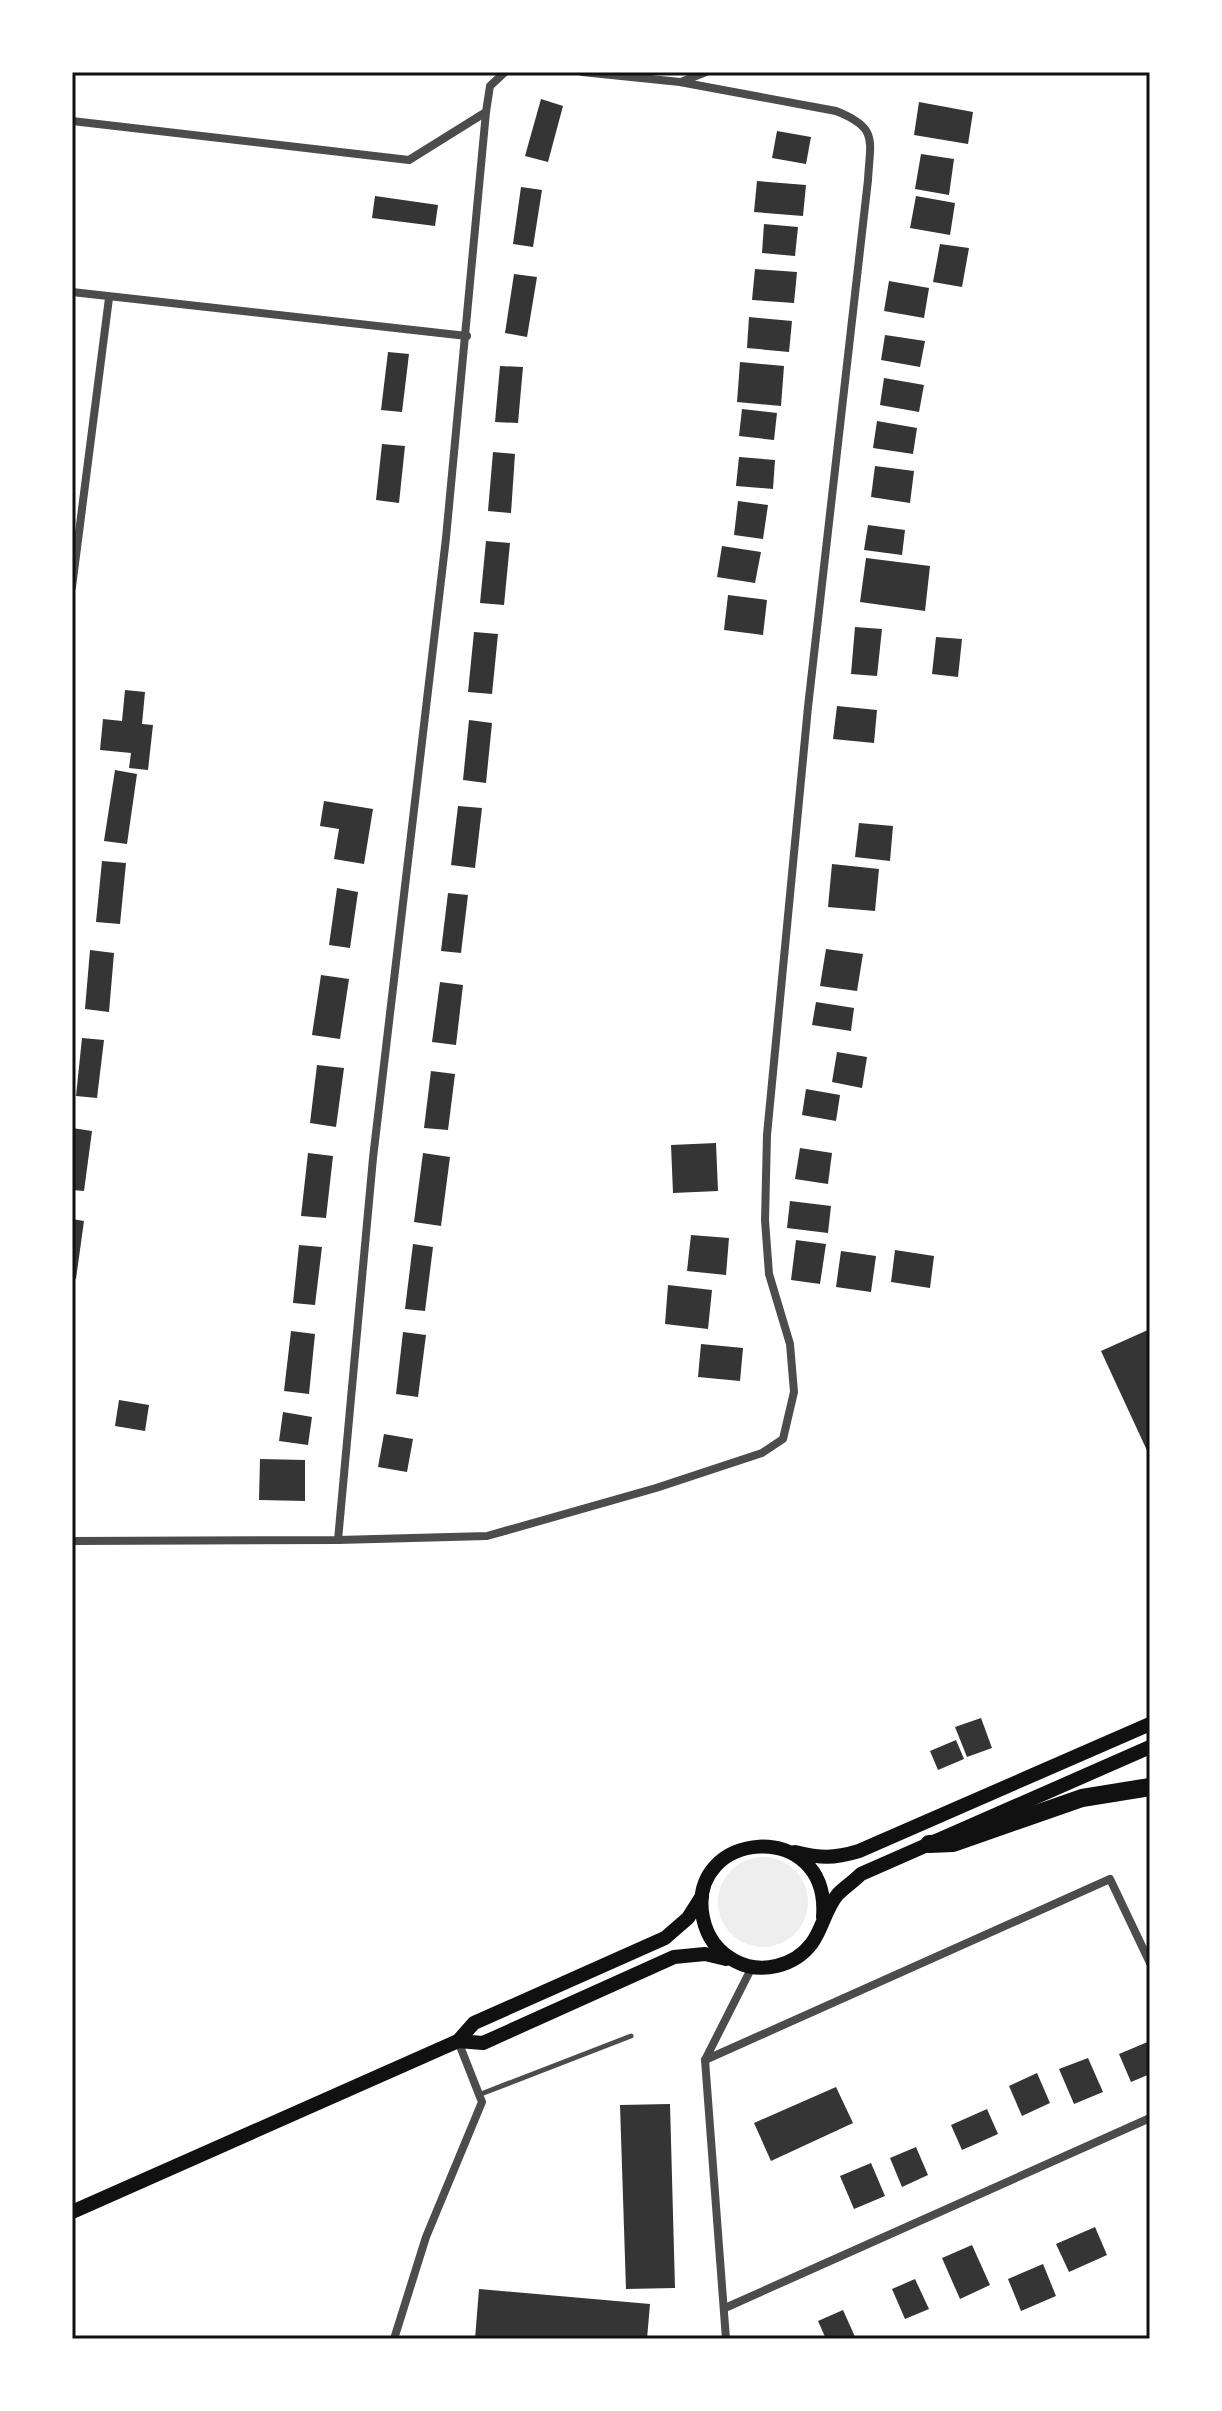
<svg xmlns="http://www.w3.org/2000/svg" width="1222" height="2411" viewBox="0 0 1222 2411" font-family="'Exo 2',sans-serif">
	<rect width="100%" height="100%" fill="#fff"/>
	<circle fill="#eee" cx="763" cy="1902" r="45"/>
	<g fill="#353535">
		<path d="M541,99L563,106L548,162L525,156Z"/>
		<path d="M919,102L973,112L968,144L914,135Z"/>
		<path d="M777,131L811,137L806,164L772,158Z"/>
		<path d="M921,154L954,159L949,195L915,189Z"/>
		<path d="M757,181L806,185L803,216L754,212Z"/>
		<path d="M521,187L542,190L533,247L513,244Z"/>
		<path d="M375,196L438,205L435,226L372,218Z"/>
		<path d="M916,196L955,203L950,235L910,228Z"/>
		<path d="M764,224L798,227L795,256L762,253Z"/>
		<path d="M940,244L969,248L962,287L933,282Z"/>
		<path d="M755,269L797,272L794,303L752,300Z"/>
		<path d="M514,274L537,277L527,337L505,333Z"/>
		<path d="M889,281L929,288L924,318L884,311Z"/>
		<path d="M749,317L792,321L789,352L747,348Z"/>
		<path d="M885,335L925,341L920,367L881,360Z"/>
		<path d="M388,352L409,354L402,412L381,410Z"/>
		<path d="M740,362L784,366L781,406L737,402Z"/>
		<path d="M500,366L523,367L518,423L495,422Z"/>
		<path d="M884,378L924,385L919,412L880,405Z"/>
		<path d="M742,409L777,413L774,440L739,436Z"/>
		<path d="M877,421L917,428L913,454L873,448Z"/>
		<path d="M382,444L405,446L399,503L376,500Z"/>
		<path d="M493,452L515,454L511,513L488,511Z"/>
		<path d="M739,457L775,460L773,489L736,486Z"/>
		<path d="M875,466L914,471L910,503L871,497Z"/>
		<path d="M738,501L768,505L763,539L734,535Z"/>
		<path d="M868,525L905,530L902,555L864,550Z"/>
		<path d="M486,541L510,543L504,605L480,603Z"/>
		<path d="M722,546L761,552L755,583L717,577Z"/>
		<path d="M866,558L930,566L925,611L860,602Z"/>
		<path d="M728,595L767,600L763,635L724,630Z"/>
		<path d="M855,627L882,629L877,676L851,674Z"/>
		<path d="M474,632L498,634L492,694L468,692Z"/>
		<path d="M936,637L962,639L958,677L932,674Z"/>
		<path d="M125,690L145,692L142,724L153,725L148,770L129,768L131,753L100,750L103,719L122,721Z"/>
		<path d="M837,706L877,710L874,743L833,739Z"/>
		<path d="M469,720L492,723L486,783L463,780Z"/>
		<path d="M115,770L137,774L127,844L104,841Z"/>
		<path d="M324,801L373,809L364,864L334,859L339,829L320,826Z"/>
		<path d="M458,806L482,808L475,868L451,865Z"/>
		<path d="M859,823L893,826L890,861L855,857Z"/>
		<path d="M102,861L126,863L120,924L96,922Z"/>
		<path d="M832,864L879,869L875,911L828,907Z"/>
		<path d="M337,888L358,892L350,948L329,945Z"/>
		<path d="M448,893L468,895L461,953L441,951Z"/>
		<path d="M826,949L863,954L857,991L820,986Z"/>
		<path d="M90,950L114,953L109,1012L85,1009Z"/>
		<path d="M321,975L349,979L340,1039L312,1035Z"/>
		<path d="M440,982L463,985L456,1045L432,1042Z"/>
		<path d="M816,1002L854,1008L851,1031L812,1025Z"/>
		<path d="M82,1038L104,1040L97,1098L76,1096Z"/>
		<path d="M837,1052L867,1057L862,1088L832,1082Z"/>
		<path d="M317,1065L344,1068L336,1127L310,1123Z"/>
		<path d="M431,1071L455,1074L448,1130L424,1128Z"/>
		<path d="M806,1089L840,1095L836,1121L802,1115Z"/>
		<path d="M72,1128L92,1131L84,1191L72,1190Z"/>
		<path d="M716,1143L718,1191L673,1193L671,1145Z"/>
		<path d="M800,1148L832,1153L828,1184L795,1179Z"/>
		<path d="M308,1153L333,1156L326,1218L301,1216Z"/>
		<path d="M423,1153L450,1157L441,1226L414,1222Z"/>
		<path d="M790,1201L831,1206L828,1233L787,1228Z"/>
		<path d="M72,1219L84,1221L76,1279L72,1278Z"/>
		<path d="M691,1235L729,1238L726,1275L687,1271Z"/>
		<path d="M796,1240L826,1244L820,1284L791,1280Z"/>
		<path d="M413,1244L433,1247L425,1311L405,1309Z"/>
		<path d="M299,1245L322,1247L315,1305L293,1303Z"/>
		<path d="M895,1250L934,1256L930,1288L891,1282Z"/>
		<path d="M841,1251L876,1256L871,1292L836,1287Z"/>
		<path d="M668,1285L712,1290L708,1329L665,1324Z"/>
		<path d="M1150,1329V1457L1101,1351Z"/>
		<path d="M291,1331L315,1334L309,1394L284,1391Z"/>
		<path d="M403,1332L426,1335L418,1397L396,1394Z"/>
		<path d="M701,1344L743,1348L740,1381L698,1377Z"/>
		<path d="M119,1400L149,1405L145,1431L115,1426Z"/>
		<path d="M283,1412L312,1417L308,1445L279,1441Z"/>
		<path d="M384,1434L413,1439L407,1472L378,1467Z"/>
		<path d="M260,1459L305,1460V1501L259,1500Z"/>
		<path d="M981,1718L992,1748L967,1757L955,1727Z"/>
		<path d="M956,1740L964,1759L938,1770L930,1751Z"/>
		<path d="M1150,2041V2074L1131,2082L1119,2054Z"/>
		<path d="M1088,2058L1103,2092L1074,2104L1059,2069Z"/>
		<path d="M1037,2073L1050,2103L1022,2116L1009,2086Z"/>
		<path d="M836,2087L853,2123L771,2161L754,2123Z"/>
		<path d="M670,2104L675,2288L626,2289L620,2105Z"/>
		<path d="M987,2109L998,2134L962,2150L951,2125Z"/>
		<path d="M916,2147L928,2175L902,2187L890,2158Z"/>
		<path d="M871,2163L885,2196L854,2209L840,2176Z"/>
		<path d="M1095,2227L1107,2255L1069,2272L1056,2244Z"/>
		<path d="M972,2245L990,2285L960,2299L942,2258Z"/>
		<path d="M1043,2264L1056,2296L1021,2311L1008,2279Z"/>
		<path d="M915,2279L929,2309L905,2319L892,2289Z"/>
		<path d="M479,2289L650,2304L647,2339H475Z"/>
		<path d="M843,2310L856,2339H826L818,2321Z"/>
	</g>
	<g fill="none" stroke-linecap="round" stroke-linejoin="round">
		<path stroke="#4c4c4c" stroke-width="5" d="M481,2094L631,2036"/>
		<g stroke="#4c4c4c" stroke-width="8">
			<path d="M681,82L706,72"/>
			<path d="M72,121L409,160L486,112L490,86L505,72"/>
			<path d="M72,292L467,336"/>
			<path d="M72,587L109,298"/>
			<path d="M338,1540L373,1158L446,538L486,112"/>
			<path d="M72,1541L338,1540L487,1536L656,1488L762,1453L783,1439L794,1392L790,1344L769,1274L765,1220L767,1135L808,707L868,180C870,140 879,128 836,111L680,82L582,72"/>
			<path d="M705,2060L1110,1879L1150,1963"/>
			<path d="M725,2308L1150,2118"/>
			<path d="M394,2339L426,2237L482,2102L458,2041"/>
			<path d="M726,2339L705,2060L752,1967"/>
		</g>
		<g stroke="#111" stroke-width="14">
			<path d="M795,1852C820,1858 833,1859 859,1851L1150,1724"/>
			<path d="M823,1917C831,1817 685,1829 703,1918C707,1937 718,1952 735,1961C761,1975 795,1966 812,1943C823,1928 825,1909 838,1894C845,1887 854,1881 861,1874L1150,1747"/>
			<path d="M458,2041L483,2043L674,1957L705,1954L726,1959"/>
			<path d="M72,2212L458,2041L474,2023L665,1938L688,1918L702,1896"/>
		</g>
		<path stroke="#111" stroke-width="18" d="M929,1844L953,1843L1082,1798L1150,1787"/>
	</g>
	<rect width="1222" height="2411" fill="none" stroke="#ffffff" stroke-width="148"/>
	<rect x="74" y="74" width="1074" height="2263" fill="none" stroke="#111" stroke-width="3"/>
</svg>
